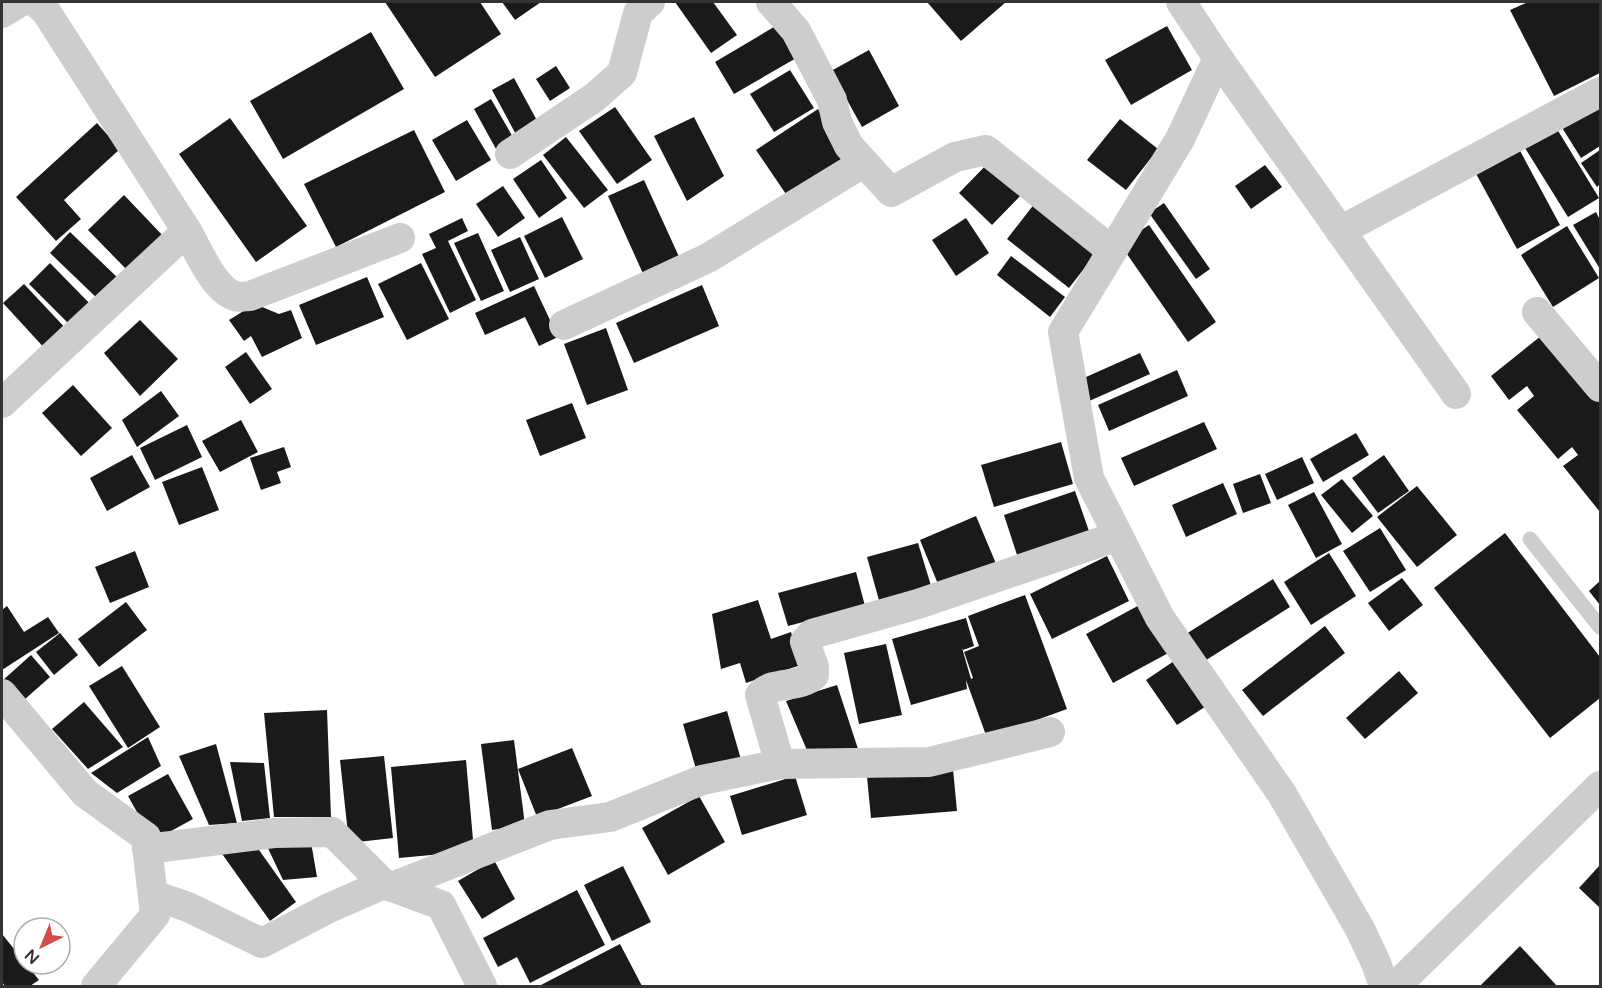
<svg xmlns="http://www.w3.org/2000/svg" width="1602" height="988" viewBox="0 0 1602 988" font-family="'Varela Round',sans-serif">
	<rect width="100%" height="100%" fill="#fff"/>
	<g fill="#1a1a1a">
		<path d="M385,2H480L501,34L435,77Z"/>
		<path d="M502,2H541L515,20Z"/>
		<path d="M675,2H713L737,35L711,53Z"/>
		<path d="M927,2H1006L961,41Z"/>
		<path d="M1528,2H1600V73L1554,96L1510,10Z"/>
		<path d="M779,24L798,57L734,94L715,62Z"/>
		<path d="M1167,26L1192,70L1131,105L1105,60Z"/>
		<path d="M371,32L404,89L283,159L250,101Z"/>
		<path d="M869,50L899,106L862,127L831,71Z"/>
		<path d="M556,66L570,88L550,101L536,79Z"/>
		<path d="M790,70L814,108L774,132L750,94Z"/>
		<path d="M514,78L541,128L519,140L492,90Z"/>
		<path d="M491,99L514,139L496,149L474,109Z"/>
		<path d="M1600,101V146L1581,158L1561,126Z"/>
		<path d="M615,107L652,160L617,184L579,131Z"/>
		<path d="M818,109L855,163L792,203L756,150Z"/>
		<path d="M694,117L724,176L687,201L654,136Z"/>
		<path d="M230,118L307,226L256,262L179,154Z"/>
		<path d="M1120,119L1158,149L1126,190L1087,160Z"/>
		<path d="M467,120L491,160L456,181L432,140Z"/>
		<path d="M97,123L120,149L64,200L81,219L56,241L16,197Z"/>
		<path d="M1557,129L1599,198L1568,217L1525,148Z"/>
		<path d="M414,130L445,192L336,247L304,184Z"/>
		<path d="M566,137L608,190L584,208L543,155Z"/>
		<path d="M1518,147L1560,225L1517,249L1474,170Z"/>
		<path d="M1600,150V184L1597,187L1581,163Z"/>
		<path d="M541,160L567,198L539,218L513,179Z"/>
		<path d="M991,160L1024,192L992,225L959,193Z"/>
		<path d="M1265,165L1282,187L1251,209L1235,186Z"/>
		<path d="M644,180L681,261L645,278L608,196Z"/>
		<path d="M503,186L525,218L498,237L476,204Z"/>
		<path d="M124,195L165,238L129,272L88,230Z"/>
		<path d="M1035,203L1097,252L1069,288L1007,239Z"/>
		<path d="M1164,203L1210,269L1196,279L1149,213Z"/>
		<path d="M1596,212L1600,220V269L1573,225Z"/>
		<path d="M562,217L583,259L545,278L524,236Z"/>
		<path d="M462,218L468,231L448,241L476,300L450,313L422,254L436,248L429,234Z"/>
		<path d="M966,218L989,253L956,276L932,240Z"/>
		<path d="M1149,225L1216,322L1188,342L1120,244Z"/>
		<path d="M1567,226L1599,278L1553,307L1521,255Z"/>
		<path d="M70,232L120,280L100,301L50,253Z"/>
		<path d="M478,233L504,291L481,301L454,243Z"/>
		<path d="M520,237L539,279L510,292L491,250Z"/>
		<path d="M1011,256L1065,297L1050,317L997,275Z"/>
		<path d="M50,263L95,309L74,329L29,284Z"/>
		<path d="M421,263L449,319L407,340L378,284Z"/>
		<path d="M367,277L384,317L316,345L299,305Z"/>
		<path d="M24,284L69,332L48,352L3,303Z"/>
		<path d="M702,285L719,326L634,363L616,323Z"/>
		<path d="M534,286L558,337L539,346L525,317L485,335L475,313Z"/>
		<path d="M255,304L279,314L291,310L302,338L262,357L251,336L244,341L229,320Z"/>
		<path d="M140,320L178,359L140,396L104,353Z"/>
		<path d="M606,328L628,390L587,405L564,344Z"/>
		<path d="M1546,332L1600,400V512L1563,466L1578,455L1572,447L1558,459L1517,410L1534,396L1527,386L1509,400L1491,376Z"/>
		<path d="M246,352L272,389L250,404L225,367Z"/>
		<path d="M1140,353L1150,374L1087,402L1077,381Z"/>
		<path d="M1177,370L1188,396L1109,431L1098,405Z"/>
		<path d="M73,385L112,428L81,456L42,413Z"/>
		<path d="M161,391L179,416L137,447L122,420Z"/>
		<path d="M572,403L586,438L540,456L526,420Z"/>
		<path d="M241,420L258,452L220,472L202,441Z"/>
		<path d="M1204,422L1217,449L1134,486L1121,458Z"/>
		<path d="M187,425L202,457L155,480L140,448Z"/>
		<path d="M1356,433L1369,455L1323,482L1310,459Z"/>
		<path d="M1061,442L1073,484L994,507L981,465Z"/>
		<path d="M284,447L291,467L277,472L281,483L261,490L250,458Z"/>
		<path d="M132,455L150,487L107,511L90,478Z"/>
		<path d="M1384,455L1409,491L1378,513L1352,478Z"/>
		<path d="M1302,457L1314,483L1277,500L1265,474Z"/>
		<path d="M202,467L219,510L179,525L162,482Z"/>
		<path d="M1260,474L1271,503L1243,513L1233,484Z"/>
		<path d="M1342,479L1373,516L1352,533L1321,495Z"/>
		<path d="M1223,483L1237,514L1186,537L1172,505Z"/>
		<path d="M1417,486L1457,535L1417,567L1377,517Z"/>
		<path d="M1075,491L1090,534L1018,558L1004,515Z"/>
		<path d="M1314,492L1342,544L1316,558L1288,505Z"/>
		<path d="M976,516L997,566L940,589L920,540Z"/>
		<path d="M1380,528L1406,570L1370,592L1343,551Z"/>
		<path d="M1505,533L1600,657V698L1550,738L1434,588Z"/>
		<path d="M918,543L932,589L880,604L867,557Z"/>
		<path d="M135,551L149,587L110,603L95,567Z"/>
		<path d="M1329,553L1356,596L1311,625L1284,582Z"/>
		<path d="M1107,556L1129,601L1052,639L1030,594Z"/>
		<path d="M856,572L865,606L788,626L778,593Z"/>
		<path d="M1402,578L1423,605L1389,631L1368,603Z"/>
		<path d="M1273,579L1290,607L1203,662L1186,634Z"/>
		<path d="M1600,581V605L1589,591Z"/>
		<path d="M1025,595L1067,709L987,738L966,680L967,689L911,705L892,639L966,618L974,646L963,650L962,648L971,679L973,678L964,652L979,646L968,616Z"/>
		<path d="M758,600L771,639L791,632L801,665L746,683L740,663L721,669L712,614Z"/>
		<path d="M126,602L147,630L99,667L78,639Z"/>
		<path d="M1145,602L1172,651L1113,683L1086,634Z"/>
		<path d="M7,606L24,632L48,617L59,633L2,670V610Z"/>
		<path d="M1325,626L1345,653L1263,716L1242,690Z"/>
		<path d="M60,633L78,655L54,675L36,652Z"/>
		<path d="M886,644L902,715L859,724L844,653Z"/>
		<path d="M31,655L50,677L16,707L2,681Z"/>
		<path d="M1177,659L1208,705L1177,725L1146,680Z"/>
		<path d="M122,666L160,727L128,748L89,686Z"/>
		<path d="M1399,671L1418,693L1365,739L1346,718Z"/>
		<path d="M837,685L861,758L809,755L786,701Z"/>
		<path d="M84,702L123,747L88,769L52,729Z"/>
		<path d="M327,710L331,817H274L264,713Z"/>
		<path d="M727,711L742,763L698,776L683,724Z"/>
		<path d="M148,737L161,766L117,793L91,773Z"/>
		<path d="M514,740L525,825L492,830L481,744Z"/>
		<path d="M216,744L237,823L209,825L179,756Z"/>
		<path d="M572,748L592,796L537,817L518,769Z"/>
		<path d="M384,756L393,838L349,843L340,760Z"/>
		<path d="M466,760L474,851L399,858L391,767Z"/>
		<path d="M230,762L264,763L270,818L242,821Z"/>
		<path d="M953,769L957,811L871,818L867,777Z"/>
		<path d="M168,774L193,819L153,841L128,796Z"/>
		<path d="M795,776L807,815L742,835L730,796Z"/>
		<path d="M699,796L725,842L668,875L642,828Z"/>
		<path d="M265,842H311L317,877L283,880Z"/>
		<path d="M254,843L296,902L270,921L220,851Z"/>
		<path d="M494,860L515,899L482,919L458,881Z"/>
		<path d="M1600,865V908L1579,888Z"/>
		<path d="M623,866L651,922L612,941L584,885Z"/>
		<path d="M577,890L605,945L530,983L517,957L498,967L483,938Z"/>
		<path d="M2,934L39,980L30,986H5L2,982Z"/>
		<path d="M620,944L642,986H539Z"/>
		<path d="M1520,946L1557,986H1480Z"/>
	</g>
	<g fill="none" stroke-linecap="round" stroke-linejoin="round">
		<path stroke="#cdcdcd" stroke-width="15" d="M1530,539L1600,627"/>
		<g stroke="#cdcdcd" stroke-width="30">
			<path d="M771,2L796,31L832,100L837,122L849,146L891,192L955,157L986,150L1112,251"/>
			<path d="M1181,2L1218,58L1180,139L1063,332L1089,478L1160,618L1282,794L1360,929L1376,963L1384,986"/>
			<path d="M2,13L20,2"/>
			<path d="M1218,58L1456,394"/>
			<path d="M510,154L595,97L622,73L638,13L650,2"/>
			<path d="M187,231C198,250 214,290 235,296C240,298 245,296 250,296L400,238"/>
			<path d="M1340,231L1600,92"/>
			<path d="M1537,312L1600,387"/>
			<path d="M564,325L708,258L863,163"/>
			<path d="M2,403L187,231L45,10L35,2"/>
			<path d="M2,694L85,793L146,837L155,915L96,986"/>
			<path d="M780,764L929,762L1050,732"/>
			<path d="M147,849L274,833L332,832L384,884"/>
			<path d="M392,887L550,825L610,817L702,780L780,764L760,695C773,680 799,689 814,675V667L805,642L812,634L918,604L1118,536"/>
			<path d="M153,895L188,907L262,943L329,908L384,884L441,905L482,986"/>
			<path d="M1396,986L1600,786"/>
		</g>
	</g>
	<rect width="1602" height="988" fill="none" stroke="#333333" stroke-width="6"/>
	<g transform="translate(42 946) rotate(223)"><circle r="28" fill="#ffffff" stroke="#adadad" stroke-width="1.5"/>
	<path d="M0-4.5L10 22L0 15L-10 22Z" fill="#d24c4c"/>
	<text y="-9" font-size="16" font-weight="bold" text-anchor="middle" fill="#333333">N</text>
	</g>
</svg>
